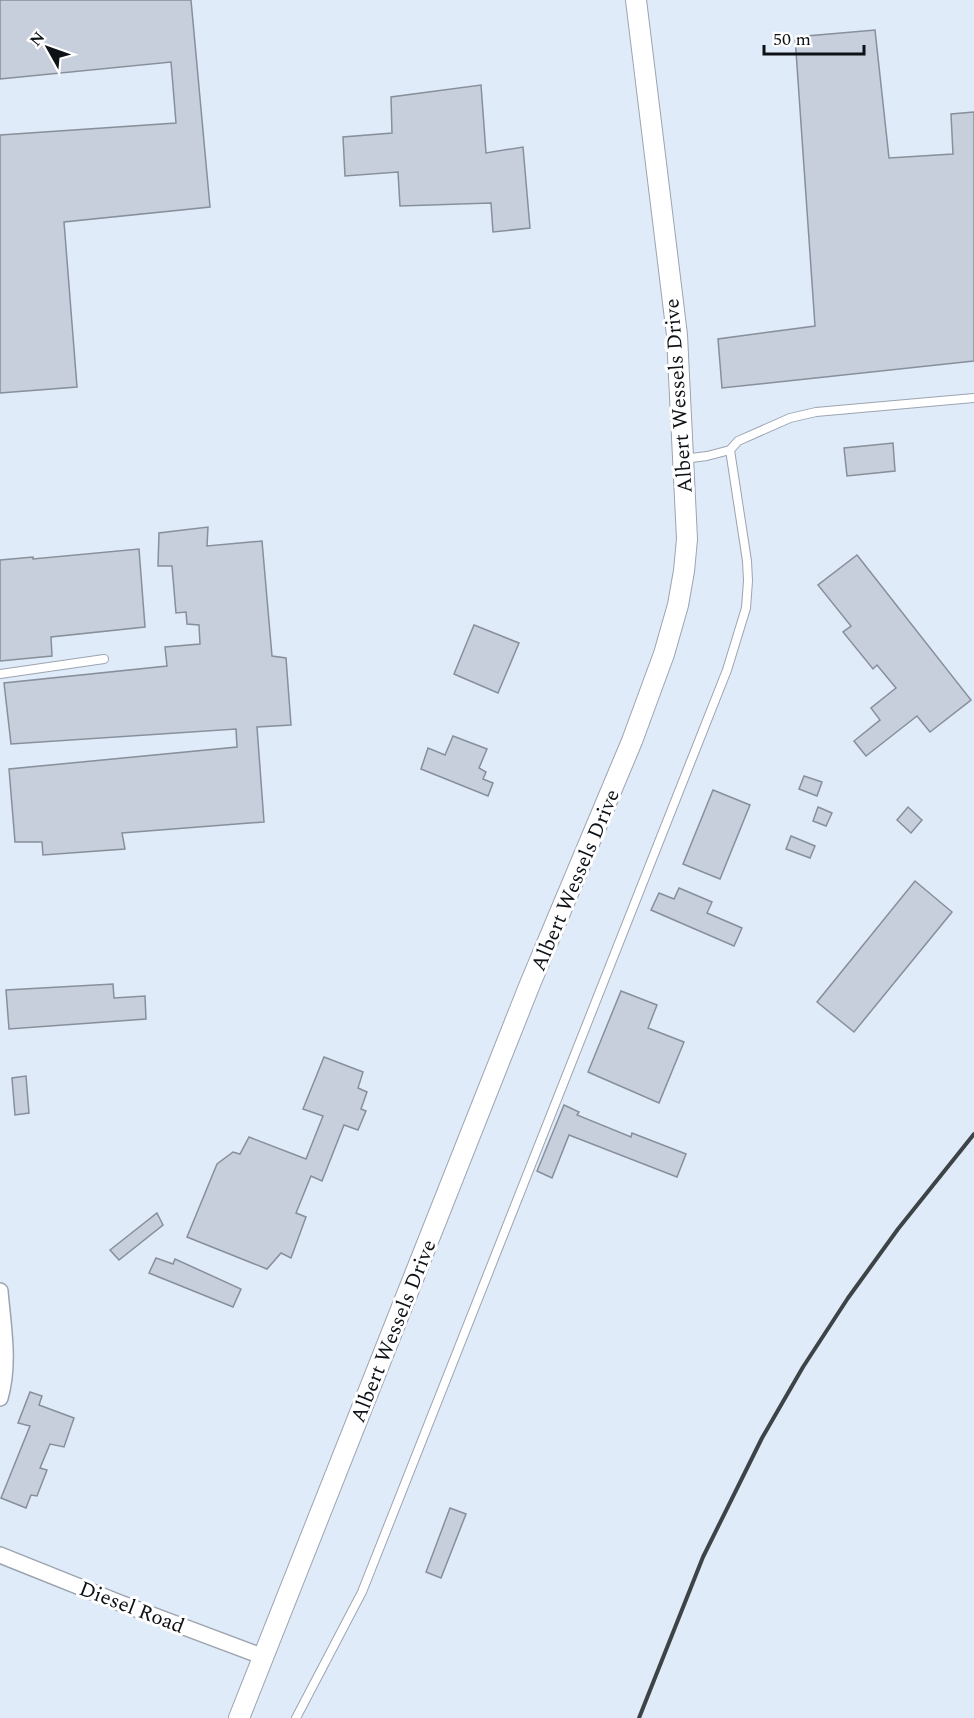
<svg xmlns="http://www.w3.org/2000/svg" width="974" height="1718" viewBox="0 0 974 1718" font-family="Spectral,serif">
	<rect width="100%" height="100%" fill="#eff5fd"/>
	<rect fill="#dfebf9" x="0" y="0" width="974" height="1718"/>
	<g fill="#c6cfdb" stroke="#878f9b" stroke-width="1.5">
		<path d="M0,0H191L210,207L64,222L77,387L0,393V135L176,123L171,62L0,79Z"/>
		<path d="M875,30L889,158L953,154L951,114L974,112V361L722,388L718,339L815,326L795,37Z"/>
		<path d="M481,85L486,153L523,147L530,228L493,232L491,203L400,206L398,172L345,176L343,137L392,133L391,97Z"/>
		<path d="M893,443L895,471L847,476L844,448Z"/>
		<path d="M208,527L207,546L262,541L272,656L286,658L291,725L257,727L264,822L122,833L125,849L43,855L42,842H15L9,769L237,747L236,729L11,744L4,683L167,666L165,647L200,644L199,625L187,624L186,612L176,613L172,566H158L159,533Z"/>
		<path d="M139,549L145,627L51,637L52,656L0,661V560L33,557V559Z"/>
		<path d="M857,555L971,700L930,732L917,716L866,756L854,741L880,720L871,708L896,688L877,665L873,669L843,632L851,626L818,585Z"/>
		<path d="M474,625L519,643L498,693L454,674Z"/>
		<path d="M453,736L487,749L479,768L486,772L483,779L493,783L488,796L421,769L428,748L445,755Z"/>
		<path d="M804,776L822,782L817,796L799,789Z"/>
		<path d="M713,790L750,805L720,879L683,864Z"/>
		<path d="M818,807L832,813L826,826L813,821Z"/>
		<path d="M908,807L922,820L911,833L897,820Z"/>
		<path d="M791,836L815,846L810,858L786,849Z"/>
		<path d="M915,881L952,912L854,1032L817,1002Z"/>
		<path d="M679,888L712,902L707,913L742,928L734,946L651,910L659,893L674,899Z"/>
		<path d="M113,984L114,998L145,996L146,1019L9,1029L6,990Z"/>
		<path d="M621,991L657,1005L648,1028L684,1042L659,1103L588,1072Z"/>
		<path d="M324,1057L363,1072L358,1088L367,1092L361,1109L366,1111L358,1130L344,1125L322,1181L311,1176L296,1213L306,1217L291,1258L281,1253L267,1269L187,1237L217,1164L233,1152L240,1154L249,1137L306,1159L323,1116L303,1109Z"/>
		<path d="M26,1076L29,1113L15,1115L12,1078Z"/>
		<path d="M564,1105L579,1112L577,1115L631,1137L632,1133L686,1154L677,1177L569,1135L552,1178L537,1171Z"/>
		<path d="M157,1213L163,1225L119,1260L110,1250Z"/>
		<path d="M156,1258L173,1264L175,1259L241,1289L233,1307L149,1273Z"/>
		<path d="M30,1392L42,1396L39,1405L74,1418L64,1447L50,1444L40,1468L47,1470L37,1496L31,1495L26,1508L1,1498L30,1426L18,1423Z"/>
		<path d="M450,1508L466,1514L441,1578L426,1572Z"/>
	</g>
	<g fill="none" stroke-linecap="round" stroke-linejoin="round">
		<defs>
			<g id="service">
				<path d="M683,459L707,456L730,450L738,441L790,418L816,412L974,398"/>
				<path d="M0,674L104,659"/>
				<path d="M296,1718L362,1592L727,670L746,608L748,581L747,561L730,450"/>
			</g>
			<g id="minor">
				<path d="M0,1291C3,1327 10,1363 0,1398"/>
				<path d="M0,1555L120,1603L264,1657"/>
			</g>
			<path id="tertiary" d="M239,1718L530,984L632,741L664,654L678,605L684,571L687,539L677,335L636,0"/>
		</defs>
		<use href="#service" stroke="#9ca4b0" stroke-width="10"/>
		<use href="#minor" stroke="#9ca4b0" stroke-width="18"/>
		<use href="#tertiary" stroke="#9ca4b0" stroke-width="22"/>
		<use href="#service" stroke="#fff" stroke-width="8"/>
		<use href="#minor" stroke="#fff" stroke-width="15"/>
		<use href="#tertiary" stroke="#fff" stroke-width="20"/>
		<path stroke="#3e4348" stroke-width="4" d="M639,1718L703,1557L762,1438L803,1367L848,1298L898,1229L974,1134"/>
	</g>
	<g text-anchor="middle" stroke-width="6" stroke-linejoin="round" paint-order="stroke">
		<g font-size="21" fill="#0e1216" stroke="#fff">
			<text transform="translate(678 396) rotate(-94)" y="7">Albert Wessels Drive</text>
			<text transform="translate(575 880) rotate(-67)" y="7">Albert Wessels Drive</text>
			<text transform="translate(393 1331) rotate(-68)" y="7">Albert Wessels Drive</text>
			<text transform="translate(132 1607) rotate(21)" y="7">Diesel Road</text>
		</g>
	</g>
	<g transform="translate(48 48) rotate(310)" stroke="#ffffff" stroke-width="4.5" paint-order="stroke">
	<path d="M0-4.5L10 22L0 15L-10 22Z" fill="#0e1216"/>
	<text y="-9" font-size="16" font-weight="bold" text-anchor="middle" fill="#0e1216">N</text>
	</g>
	<path d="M764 45v9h100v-9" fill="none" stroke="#0e1216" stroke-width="3"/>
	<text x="773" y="45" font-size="18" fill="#0e1216" stroke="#ffffff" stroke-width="4.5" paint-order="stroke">50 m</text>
</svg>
